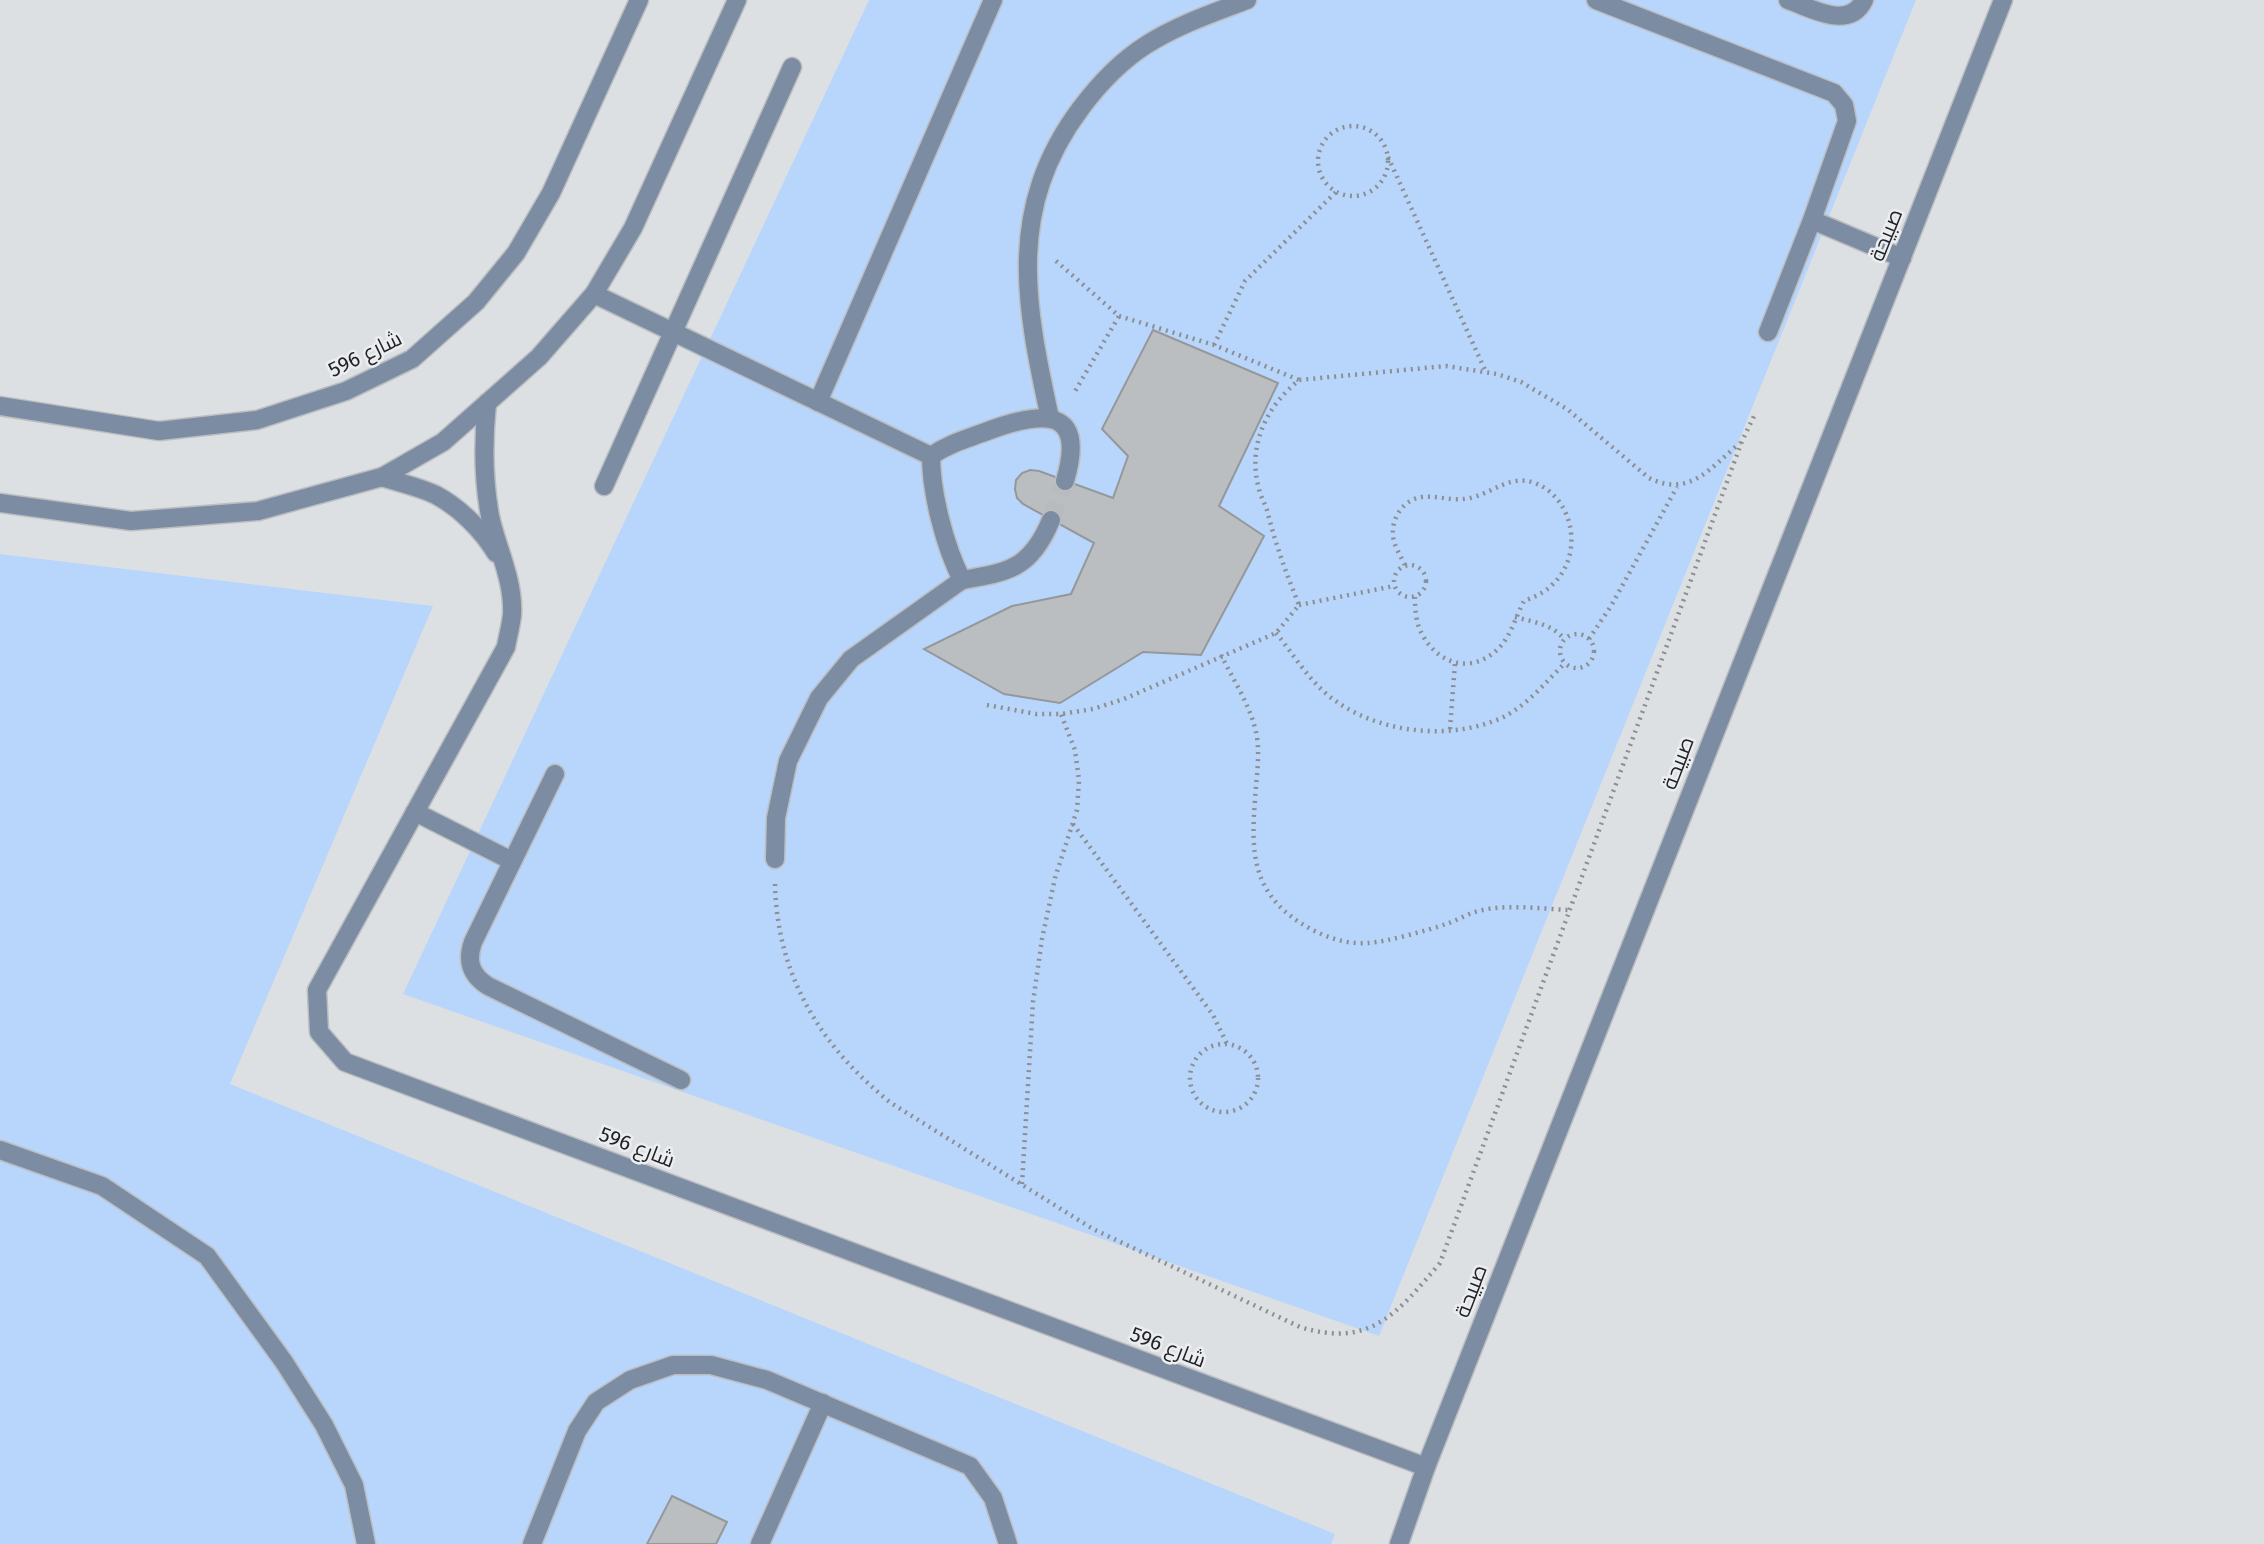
<svg xmlns="http://www.w3.org/2000/svg" width="2264" height="1544" viewBox="0 0 2264 1544" font-family="'Fira Sans',Cairo,sans-serif">
	<rect width="100%" height="100%" fill="#dde0e3"/>
	<g fill="#b8d5fc">
		<polygon points="869,0 1916,0 1379,1336 403,994"/>
		<polygon points="0,554 433,606 230,1084 1335,1534 1331,1544 0,1544"/>
	</g>
	<g fill="#bbbec1" stroke="#95989b" stroke-width="2">
		<polygon points="1153,330 1278,383 1219,506 1264,536 1201,655 1143,652 1060,703 1004,694 924,649 1012,606 1071,594 1094,543 1023,504 1017,498 1015,489 1016,480 1022,473 1030,470 1039,471 1113,498 1128,456 1102,429"/>
		<polygon points="672,1496 727,1522 716,1544 647,1544"/>
	</g>
	<g fill="none" stroke-linecap="round" stroke-linejoin="round">
		<polyline stroke="#b8babd" stroke-width="18" stroke-dasharray="18 9" stroke-linecap="butt" points="1051,520 1065,481"/>
		<g stroke="#bbbec1" stroke-width="21">
			<g id="minor">
				<polyline points="1596,0 1834,93 1844,105 1847,121 1812,220 1768,332"/>
				<path d="M1788 0C1811 8 1849 31 1864 0"/>
				<polyline points="1812,220 1902,258"/>
				<polyline points="594,294 931,456"/>
				<polyline points="818,402 993,0"/>
				<path d="M487 403C483 441 483 478 490 516 497 549 514 580 512 615 511 625 508 636 506 647L317 990 319 1032 345 1062 1426 1467"/>
				<polyline points="0,406 159,431 257,420 346,391 412,359 476,302 516,253 551,193 639,0"/>
				<path d="M1050 418C1025 304 1006 208 1081 108 1099 84 1121 61 1146 45 1177 25 1213 13 1247 0"/>
				<path d="M382 477C400 483 420 487 436 495 460 508 482 530 496 553"/>
				<polyline points="604,486 792,67"/>
				<polyline points="0,503 131,521 258,511 382,477 443,442 539,357 594,294 633,228 737,0"/>
				<path d="M1051 520C1031 568 1010 572 962 580 945 547 931 493 931 456 948 444 966 439 985 432 1038 412 1088 403 1065 481"/>
				<path d="M555 774 473 942C466 962 471 975 488 986L681 1080"/>
				<polyline points="415,812 512,861"/>
				<polyline points="775,859 776,818 788,761 819,698 851,659 962,580"/>
				<polyline points="0,1150 102,1186 207,1256 284,1362 324,1425 354,1485 366,1544"/>
				<polyline points="532,1544 577,1431 596,1402 630,1380 673,1365 711,1365 767,1380 970,1466 993,1498 1008,1544"/>
				<polyline points="760,1544 823,1403"/>
				<polyline points="1399,1544 1426,1467 2003,0"/>
			</g>
		</g>
		<g stroke="#8c8f91" stroke-width="4.5" stroke-dasharray="2 5" stroke-linecap="butt">
			<circle cx="1353" cy="161" r="35"/>
			<polyline points="1388,157 1485,370"/>
			<polyline points="1056,261 1119,316 1074,393"/>
			<polyline points="1119,316 1214,345 1299,380"/>
			<polyline points="1214,345 1245,281 1336,192"/>
			<circle cx="1410" cy="581" r="16"/>
			<path d="M1405 565C1401 557 1396 549 1394 541 1389 522 1401 500 1422 497 1437 495 1452 502 1470 498 1493 493 1510 474 1535 483 1575 499 1584 556 1552 585 1544 593 1534 597 1524 601 1516 616 1511 636 1498 649 1472 674 1438 665 1422 634 1416 623 1415 610 1415 597"/>
			<polyline points="1299,605 1394,586"/>
			<path d="M1515 617C1533 622 1552 624 1564 639"/>
			<path d="M1276 633C1290 650 1303 671 1319 687 1363 731 1442 743 1499 719 1525 708 1545 683 1564 664"/>
			<circle cx="1577" cy="651" r="17"/>
			<polyline points="1589,639 1611,606 1677,487"/>
			<path d="M1221 655C1234 681 1252 708 1257 737 1260 759 1256 779 1255 800 1251 851 1252 891 1299 922 1319 935 1344 945 1368 943 1386 942 1429 930 1446 924 1456 921 1465 915 1475 912 1504 903 1540 909 1570 910"/>
			<path d="M987 705 1036 714H1061L1093 709 1124 699 1276 633 1299 605C1287 575 1276 546 1268 514 1266 505 1261 498 1259 489 1247 446 1266 407 1299 380L1446 366 1497 374 1521 382 1567 409 1649 478C1690 498 1710 468 1740 443"/>
			<polyline points="1450,729 1455,663"/>
			<polyline points="1073,824 1213,1015 1227,1044"/>
			<path d="M775 884C777 976 821 1047 891 1103L1093 1229 1300 1327C1371 1349 1398 1312 1440 1263L1742 441 1755 414"/>
			<circle cx="1224" cy="1078" r="34"/>
			<polyline points="1022,1184 1033,1002 1042,939 1055,878 1077,810 1079,780 1075,750 1061,714"/>
		</g>
		<use href="#minor" stroke="#7c8ca3" stroke-width="18"/>
	</g>
	<g text-anchor="middle" stroke-width="5" stroke-linejoin="round" paint-order="stroke">
		<g font-size="21" fill="#222324" stroke="#ebedf0">
			<text transform="translate(1886 235) rotate(-68)" y="7">صبيحة</text>
			<text transform="translate(365 354) rotate(-26)" y="7">شارع 596</text>
			<text transform="translate(1678 763) rotate(-69)" y="7">صبيحة</text>
			<text transform="translate(637 1147) rotate(21)" y="7">شارع 596</text>
			<text transform="translate(1471 1291) rotate(-69)" y="7">صبيحة</text>
			<text transform="translate(1168 1347) rotate(21)" y="7">شارع 596</text>
		</g>
	</g>
</svg>
